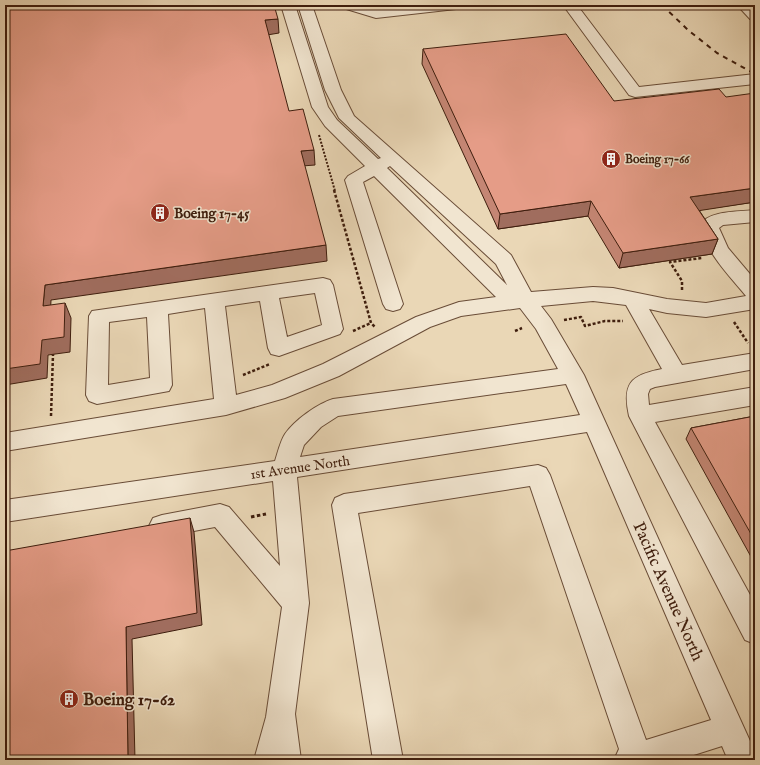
<svg xmlns="http://www.w3.org/2000/svg" width="760" height="765" viewBox="0 0 760 765" font-family="'IM FELL English',serif">
	<rect width="100%" height="100%" fill="#ead7b6"/>
	<filter id="stains"><feTurbulence type="fractalNoise" baseFrequency=".005" numOctaves="4"/><feColorMatrix values="0 0 0 0 .2 0 0 0 0 .09 0 0 0 0 .02 0 0 0 .5 -.17"/></filter>
	<radialGradient id="worn" r=".72"><stop offset=".6" stop-color="#630" stop-opacity="0"/><stop offset="1" stop-color="#630" stop-opacity=".3"/></radialGradient>
	<g fill="none" stroke-linecap="round" stroke-linejoin="round">
		<g stroke="#694c37" stroke-width="2">
			<g id="minor">
				<path d="M281 5H295L328 107 337 120 378 159 381 158 339 118 325 90 298 5H312L341 90 354 116 511 255 531 292 593 287 613 288 667 299 706 303 746 296C728 274 707 254 700 225 709 210 739 212 755 210V222L723 225 719 228 728 248 755 280V309L706 317 667 313 649 309 682 365 755 353V369L655 387 650 389 648 394 649 405 755 387V405L655 422 755 604V644L745 640 629 416C622 384 630 375 662 369L626 305 593 301 541 306 551 319 584 375 740 719 755 752V760H728L722 746 678 760H614L619 749 530 486 358 513 403 760H373L332 505 335 498 344 494 538 465 546 468 550 475 646 740 711 720 587 432 297 477 309 603 295 714 301 760H254L266 717 282 607 215 527 162 537 153 534 149 526 153 518 162 515 220 504 229 507 280 566 273 481 5 522V500L275 461C278 452 280 442 285 434 295 420 317 404 333 399L558 369 536 329 520 308 461 316 430 327 339 376 285 398 226 415 5 451V433L214 399 205 308 168 314 172 385 169 391 97 404 89 401 86 395 89 316 92 311 323 278 330 280 333 285 343 329 340 334 279 356 271 354 268 348 260 301 225 306 236 395 272 385 323 364 416 317 459 302 496 297 374 176 363 182 403 304 400 309 393 311 386 309 383 304 345 180 348 176 365 166 325 126 312 107ZM390 166 496 264 507 285 387 168ZM315 293 322 325 287 337 279 298ZM147 317 150 378 108 385 109 322ZM566 384 580 415 300 457 304 445 321 427 338 416Z"/>
				<polygon points="341,5 362,5 377,10 419,5 463,5 461,8 456,9 376,18 343,8"/>
				<polygon points="563,5 577,5 639,87 755,74 755,84 635,97 629,95"/>
				<polygon points="737,5 752,5 755,8 755,20 750,19"/>
			</g>
		</g>
		<polyline stroke="#3e1d0d" stroke-width="2" stroke-dasharray="2 1.5" stroke-linecap="butt" points="319,135 335,191"/>
		<g stroke="#3e1d0d" stroke-width="2.5" stroke-dasharray="3 2" stroke-linecap="butt">
			<polyline points="334,190 371,323 375,327"/>
			<polyline points="682,290 682,281 670,262 702,258"/>
			<polyline points="564,320 581,317 585,326 605,321 623,321"/>
			<polyline points="734,322 748,343"/>
			<polyline points="353,331 371,323"/>
			<polyline points="515,331 522,328"/>
			<polyline points="243,375 270,364"/>
			<polyline points="51,416 53,354"/>
		</g>
		<g stroke="#3e1d0d" stroke-width="3" stroke-dasharray="3.5 2.5" stroke-linecap="butt">
			<polyline points="251,517 266,514"/>
			<polyline points="752,653 755,660"/>
		</g>
		<use href="#minor" fill="#f1e5d0" fill-rule="evenodd"/>
		<polyline stroke="#3e1d0d" stroke-width="2" stroke-dasharray="5 5" stroke-linecap="butt" points="662,5 688,30 717,53 755,74"/>
	</g>
	<g fill="#c58674" stroke="#3e1d0d">
		<polygon points="423,49 614,101 755,202 699,210 718,239 712,254 619,268 588,216 498,229 422,64"/>
		<polygon points="755,416 755,564 686,439 691,428"/>
	</g>
	<g fill="#a06d5e" stroke="#3e1d0d">
		<polygon points="278,19 279,33 267,35 265,20"/>
		<polygon points="314,150 315,165 302,166 301,151"/>
		<polygon points="755,188 755,202 684,213 690,197"/>
		<polygon points="591,201 588,216 498,229 500,214"/>
		<polygon points="718,239 712,254 619,268 623,253"/>
		<polygon points="326,245 327,261 51,300 50,321 43,306 45,285"/>
		<polygon points="65,303 71,318 70,352 48,355 47,378 5,385 5,369 42,340"/>
		<polygon points="190,518 194,532 202,625 132,639 135,760 128,760 126,627"/>
	</g>
	<g fill="#e59c87" stroke="#3e1d0d">
		<polygon points="5,5 274,5 278,19 265,20 289,111 303,109 314,150 301,151 326,245 45,285 43,306 65,303 64,337 42,340 40,364 5,369"/>
		<polygon points="566,34 614,101 719,89 726,97 755,93 755,188 690,197 718,239 623,253 591,201 500,214 423,49"/>
		<polygon points="755,416 755,541 691,428"/>
		<polygon points="190,518 197,613 126,627 128,760 5,760 5,551"/>
	</g>
	<defs>
		<g id="building-disc" transform="scale(1)"><circle r="9.5" fill="#8f2418" stroke="#f1e5d0"/><path d="M-4-6H4V6H1V3H-1V6H-4ZM-2.5-4.3h1.7v1.8h-1.7ZM.8-4.3h1.7v1.8H.8ZM-2.5-1h1.7V.8h-1.7ZM.8-1h1.7V.8H.8Z" fill="#fff"/></g>
	</defs>
	<g fill-rule="evenodd">
		<use href="#building-disc" x="611" y="159"/>
		<use href="#building-disc" x="160" y="213"/>
		<use href="#building-disc" x="69" y="699"/>
	</g>
	<g text-anchor="middle" stroke-width="3" stroke-linejoin="round" paint-order="stroke">
		<g font-size="12" font-weight="bold" fill="#3e1d0d" stroke="#f1e5d0" text-anchor="start">
			<text x="625" y="163">Boeing 17-66</text>
		</g>
		<g font-size="14" font-weight="bold" fill="#3e1d0d" stroke="#f1e5d0" text-anchor="start">
			<text x="174" y="218">Boeing 17-45</text>
		</g>
		<g font-size="14" fill="#3e1d0d" stroke="#f1e5d0">
			<text transform="translate(300 467) rotate(-8)" y="5">1st Avenue North</text>
		</g>
		<g font-size="17" fill="#3e1d0d" stroke="#f1e5d0">
			<text transform="translate(669 591) rotate(66)" y="6">Pacific Avenue North</text>
		</g>
		<g font-size="17" font-weight="bold" fill="#3e1d0d" stroke="#f1e5d0" text-anchor="start">
			<text x="83" y="705">Boeing 17-62</text>
		</g>
	</g>
	<rect width="760" height="765" fill="none" stroke="#ead7b6" stroke-width="20"/>
	<rect x="6" y="6" width="748" height="753" fill="none" stroke="#3e1d0d" stroke-width="2"/>
	<rect x="10" y="10" width="740" height="745" fill="none" stroke="#3e1d0d"/>
	<rect width="100%" height="100%" filter="url(#stains)"/>
	<rect width="100%" height="100%" fill="url(#worn)"/>
</svg>
